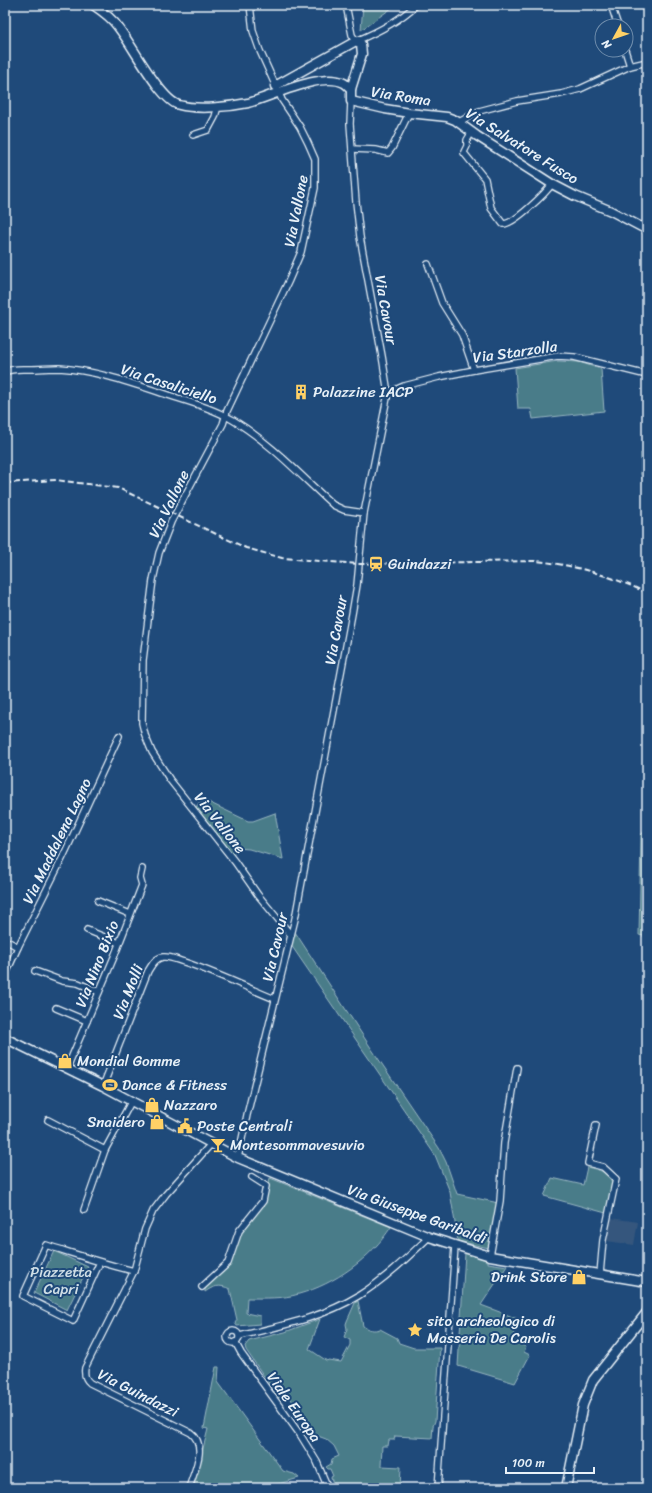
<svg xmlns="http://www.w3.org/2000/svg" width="652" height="1493" viewBox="0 0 652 1493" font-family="Sriracha,sans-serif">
	<rect width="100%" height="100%" fill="#1f4a7a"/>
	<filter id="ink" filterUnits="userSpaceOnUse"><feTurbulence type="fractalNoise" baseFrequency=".025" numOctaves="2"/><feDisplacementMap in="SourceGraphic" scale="8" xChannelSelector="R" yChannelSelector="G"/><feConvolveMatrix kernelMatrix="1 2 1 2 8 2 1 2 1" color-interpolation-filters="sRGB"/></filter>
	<g filter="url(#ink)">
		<polygon fill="#34567d" points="611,1218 638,1222 634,1245 607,1241"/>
		<g fill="#497c89" stroke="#98b6c0">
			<polygon points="363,5 396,5 361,30"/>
			<polygon points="558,361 579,362 601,369 604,411 533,419 531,409 518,409 515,368"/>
			<polygon points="641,453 647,454 647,493 641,474"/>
			<polygon points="202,799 248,821 253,821 275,813 283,859 249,849 237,848 233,855 196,807"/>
			<polygon points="647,828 647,937 639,935 641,835"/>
			<polygon points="295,932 371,1048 439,1148 446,1162 457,1194 494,1202 497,1203 489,1248 458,1241 450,1192 435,1155 291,945"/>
			<path d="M587 1167C599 1170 609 1171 613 1185L606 1213 544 1196 552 1178 583 1185Z"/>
			<path d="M270 1178 391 1227C371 1258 335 1284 299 1294 283 1299 264 1298 247 1298L246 1313 260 1316V1324L237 1326 235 1323 237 1320 230 1289C220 1284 213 1286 205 1292V1287L228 1266 242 1229 264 1203Z"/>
			<polygon points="54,1251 88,1267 67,1310 34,1293"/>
			<polygon points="465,1253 488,1260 488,1263 507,1266 481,1305 521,1320 511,1339 526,1347 524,1352 530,1355 515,1383 458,1366"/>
			<path d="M358 1301 363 1326C368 1330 374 1331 380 1329L397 1338 399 1343 414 1348H440L435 1421 433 1426 432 1438 395 1436 394 1440H389L388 1446H382L381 1466 401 1467 400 1488H334L331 1477 333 1476 330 1469H328L326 1467 331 1464 332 1459 339 1456 334 1446 326 1439 315 1435 291 1399 287 1397 279 1398 246 1350 245 1346 249 1341 285 1332 320 1319 309 1349 327 1361 328 1360 341 1362 350 1345V1340L344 1337 347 1329 346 1324 347 1321 355 1303Z"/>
			<polygon points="216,1367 219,1367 218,1382 283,1471 294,1474 299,1478 265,1488 193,1488 208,1429 204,1428"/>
		</g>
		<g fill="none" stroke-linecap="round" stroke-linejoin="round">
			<g stroke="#e8f1f8" stroke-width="8">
				<g id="street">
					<polyline points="250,5 253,31 260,51 282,100 300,127 308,143 315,159 315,188 301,252 289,280 227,411 223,424 171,522 159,553 153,580 143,660 142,723 145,735 152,752 170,780 235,862 258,895 291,935"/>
					<path d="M346 5 352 35 356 41C378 32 399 21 416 5"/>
					<polyline points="611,5 618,26"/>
					<polyline points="625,50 630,66"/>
					<polyline points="459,122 479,111 517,101 561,94 580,89 630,66 647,62"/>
					<path d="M472 132 467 140V146L464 152V153L485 179 491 208 503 224C513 225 546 193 552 184"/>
					<polyline points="193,135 208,130 215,117 218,106"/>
					<polyline points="352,149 376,150 388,153 392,148 409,113"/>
					<polyline points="428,264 442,303 462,335 474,370"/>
					<path d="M5 372C12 368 21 369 29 369 39 369 49 368 59 368 96 370 137 385 171 396 193 403 214 409 233 420 271 443 301 476 333 505L344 510 364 513"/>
					<polyline points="388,393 404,386 439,377 474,370 558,356 574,357 647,375"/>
					<polyline points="98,901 130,914"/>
					<polyline points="87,930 119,943"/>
					<polyline points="5,940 18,947"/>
					<polyline points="35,971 62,981 78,983 99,992"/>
					<polyline points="5,976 18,947 63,857 119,736"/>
					<polyline points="56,1008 87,1021"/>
					<polyline points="67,1068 114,957 142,885 140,878 142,869"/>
					<path d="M103 1086 148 971C152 965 155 958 163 957 170 956 177 960 184 962 215 972 245 987 275 999"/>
					<polyline points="48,1120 105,1150"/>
					<polyline points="596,1125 588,1163 603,1167 616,1179 603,1240 600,1274"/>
					<polyline points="238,1158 247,1115 295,919 352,614 357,585 364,513 388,393 382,356 360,237 356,202 350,124 351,101"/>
					<polyline points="84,1210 105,1150 131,1102"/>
					<polyline points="490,1256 500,1201 504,1143 517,1068"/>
					<path d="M100 1262 73 1321 23 1296 46 1245C75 1254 104 1264 134 1271"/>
					<polyline points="202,1287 228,1263 239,1231 263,1201 266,1186 252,1177"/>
					<circle cx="233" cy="1337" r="6"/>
					<path d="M240 1336C280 1326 322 1318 358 1296 384 1280 407 1258 429 1237"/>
					<polyline points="235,1342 241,1353 301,1436 317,1462 328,1488"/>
					<path d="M189 1488C194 1471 208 1446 191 1433L90 1383C85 1379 84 1375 85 1368L134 1271 145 1229 153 1211 166 1194 211 1144"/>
					<polyline points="438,1488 455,1246"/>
				</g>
			</g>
			<g stroke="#e8f1f8" stroke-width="11">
				<g id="secondary">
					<path d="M93 5C102 11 112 18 118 27 132 44 160 100 179 105 197 110 229 107 248 103 271 97 322 71 344 83 346 84 349 87 351 89"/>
					<polyline points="275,86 356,41 361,44 362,54 351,89 351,101 385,109 409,113 447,117 455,120 477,136 552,184 575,196 611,211 647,230"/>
					<polyline points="5,1038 103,1086 238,1158 429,1237 490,1256 647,1282"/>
					<polyline points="566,1488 583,1405 593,1380 647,1312"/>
				</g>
			</g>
			<use href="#street" stroke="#1f4a7a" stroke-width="5.5"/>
			<use href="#secondary" stroke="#1f4a7a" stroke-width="8"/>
			<path stroke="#e8f1f8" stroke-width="2" stroke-dasharray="6 3" stroke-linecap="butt" d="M5 483 56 480 118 488 246 548 282 558 358 564 536 561C575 565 612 576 647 593"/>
		</g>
	</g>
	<defs>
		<g id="building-bare" transform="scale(1.2)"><path d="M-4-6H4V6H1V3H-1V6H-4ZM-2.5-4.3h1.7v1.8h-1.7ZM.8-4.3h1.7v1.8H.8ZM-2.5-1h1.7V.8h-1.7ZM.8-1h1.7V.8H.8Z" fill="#ffd166" stroke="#1f4a7a" stroke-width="2.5" paint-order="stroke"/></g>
		<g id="station-bare" transform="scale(1.2)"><path d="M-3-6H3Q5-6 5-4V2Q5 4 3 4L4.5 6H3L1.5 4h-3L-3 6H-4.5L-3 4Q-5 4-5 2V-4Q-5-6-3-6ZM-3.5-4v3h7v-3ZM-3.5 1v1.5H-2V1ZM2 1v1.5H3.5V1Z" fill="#ffd166" stroke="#1f4a7a" stroke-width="2.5" paint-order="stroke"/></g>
		<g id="shop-bare" transform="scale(1.2)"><path d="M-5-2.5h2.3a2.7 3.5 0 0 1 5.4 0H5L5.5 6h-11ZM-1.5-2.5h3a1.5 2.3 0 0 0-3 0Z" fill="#ffd166" stroke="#1f4a7a" stroke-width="2.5" paint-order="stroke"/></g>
		<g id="stadium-bare" transform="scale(1.2)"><path d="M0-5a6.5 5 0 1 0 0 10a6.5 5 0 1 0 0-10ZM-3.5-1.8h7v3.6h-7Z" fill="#ffd166" stroke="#1f4a7a" stroke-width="2.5" paint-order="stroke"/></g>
		<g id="civic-bare" transform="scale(1.2)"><path d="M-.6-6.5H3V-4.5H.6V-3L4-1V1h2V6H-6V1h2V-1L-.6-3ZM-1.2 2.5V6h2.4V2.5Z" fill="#ffd166" stroke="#1f4a7a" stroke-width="2.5" paint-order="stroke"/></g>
		<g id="bar-bare" transform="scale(1.2)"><path d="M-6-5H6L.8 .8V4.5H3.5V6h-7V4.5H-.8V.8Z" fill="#ffd166" stroke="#1f4a7a" stroke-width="2.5" paint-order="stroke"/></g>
		<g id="sight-bare" transform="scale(1.2)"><path d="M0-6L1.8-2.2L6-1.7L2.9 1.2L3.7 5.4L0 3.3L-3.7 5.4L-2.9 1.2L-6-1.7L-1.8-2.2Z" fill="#ffd166" stroke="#1f4a7a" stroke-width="2.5" paint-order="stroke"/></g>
	</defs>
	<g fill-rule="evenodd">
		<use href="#building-bare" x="301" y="392"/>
		<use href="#station-bare" x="376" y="564"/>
		<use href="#shop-bare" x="65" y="1061"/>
		<use href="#stadium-bare" x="110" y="1085"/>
		<use href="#shop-bare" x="152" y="1105"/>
		<use href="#shop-bare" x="157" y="1122"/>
		<use href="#civic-bare" x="185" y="1126"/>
		<use href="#bar-bare" x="218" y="1145"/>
		<use href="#shop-bare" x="579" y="1277"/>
		<use href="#sight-bare" x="415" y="1330"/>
	</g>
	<g text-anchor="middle" stroke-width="4" stroke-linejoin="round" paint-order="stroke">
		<g font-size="15" fill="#e8f1f8" stroke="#1f4a7a">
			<text transform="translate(401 96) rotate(9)" y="5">Via Roma</text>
			<text transform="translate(522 146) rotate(32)" y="5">Via Salvatore Fusco</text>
			<text transform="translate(296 211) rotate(-79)" y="5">Via Vallone</text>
			<text transform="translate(386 310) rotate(80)" y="5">Via Cavour</text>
			<text transform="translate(515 352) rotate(-8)" y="5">Via Starzolla</text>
			<text transform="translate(169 384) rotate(18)" y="5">Via Casaliciello</text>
			<text transform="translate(169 504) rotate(-64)" y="5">Via Vallone</text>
			<text transform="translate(336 630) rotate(-80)" y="5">Via Cavour</text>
			<text transform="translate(220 823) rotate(52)" y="5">Via Vallone</text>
			<text transform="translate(57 841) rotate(-64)" y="5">Via Maddalena Lagno</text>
			<text transform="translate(275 947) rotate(-77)" y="5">Via Cavour</text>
			<text transform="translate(97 964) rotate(-68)" y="5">Via Nino Bixio</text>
			<text transform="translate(128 992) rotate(-68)" y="5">Via Molli</text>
			<text transform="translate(417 1214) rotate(20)" y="5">Via Giuseppe Garibaldi</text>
			<text transform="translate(138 1393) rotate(27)" y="5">Via Guindazzi</text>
			<text transform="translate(294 1407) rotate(55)" y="5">Viale Europa</text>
		</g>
		<g font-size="15" fill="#e8f1f8" stroke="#1f4a7a" text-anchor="start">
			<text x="313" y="397">Palazzine IACP</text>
			<text x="388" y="569">Guindazzi</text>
			<text x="77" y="1066">Mondial Gomme</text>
			<text x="122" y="1090">Dance &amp; Fitness</text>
			<text x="164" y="1110">Nazzaro</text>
			<text x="145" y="1127" text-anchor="end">Snaidero</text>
			<text x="197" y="1131">Poste Centrali</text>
			<text x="230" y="1150">Montesommavesuvio</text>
			<text x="567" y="1282" text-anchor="end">Drink Store</text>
			<text x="427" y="1326">sito archeologico di<tspan x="427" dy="17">Masseria De Carolis</tspan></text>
		</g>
		<g font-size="15" fill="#d0dfe7" stroke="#1f4a7a">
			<text x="61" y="1277">Piazzetta<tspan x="61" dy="17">Capri</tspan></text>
		</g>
	</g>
	<rect width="652" height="1493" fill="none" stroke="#1f4a7a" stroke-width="20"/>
	<rect x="10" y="10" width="632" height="1473" fill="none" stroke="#e8f1f8" stroke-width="1.5" filter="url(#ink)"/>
	<g transform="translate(614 38) rotate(230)"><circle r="19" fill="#1f4a7a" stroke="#6f8dac"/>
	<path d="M0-3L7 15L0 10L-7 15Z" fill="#ffd166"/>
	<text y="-6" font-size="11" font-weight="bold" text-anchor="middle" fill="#e8f1f8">N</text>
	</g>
	<path d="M506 1467v6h88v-6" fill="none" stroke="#e8f1f8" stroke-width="2"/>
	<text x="512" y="1467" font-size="12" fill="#e8f1f8" stroke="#1f4a7a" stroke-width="3" paint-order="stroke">100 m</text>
</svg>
